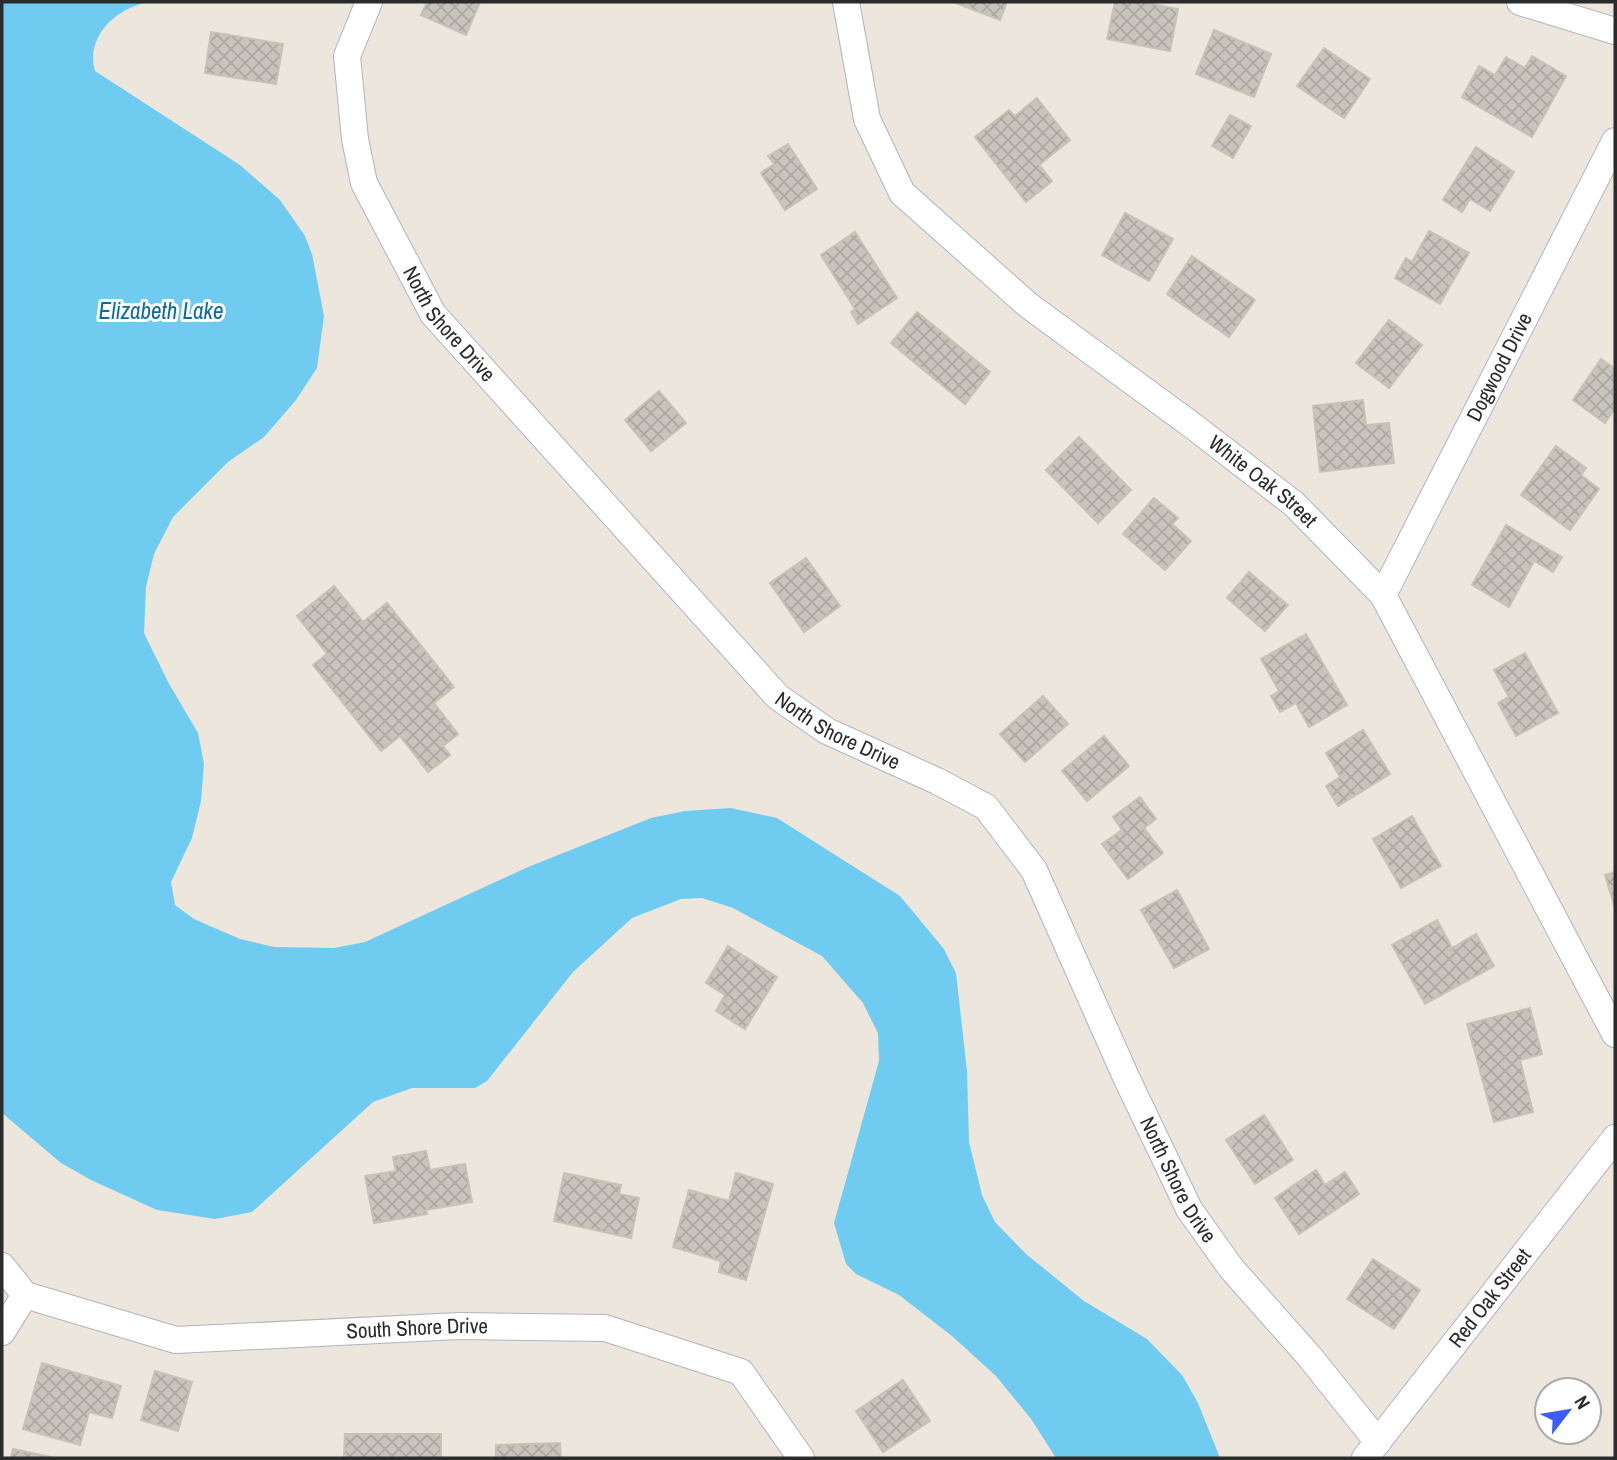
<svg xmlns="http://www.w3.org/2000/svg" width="1617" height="1460" viewBox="0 0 1617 1460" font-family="'Archivo Narrow',sans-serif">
	<defs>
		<pattern id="building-cross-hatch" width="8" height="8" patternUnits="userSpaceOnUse" patternTransform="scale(1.75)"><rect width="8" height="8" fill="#c8c3bc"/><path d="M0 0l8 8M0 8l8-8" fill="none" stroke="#aca8a2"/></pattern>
	</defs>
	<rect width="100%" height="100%" fill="#ede6dd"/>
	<path fill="#6fccf0" d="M2 2H150C117 7 85 36 95 71L240 165 280 200 305 236 312 254 324 316 317 368 296 400 264 437 228 462 173 517 154 554 146 587 144 633 168 682 198 733 204 764 201 801 192 838 171 882 175 905 194 919 240 939 274 947 334 948 365 942 528 867 651 818 685 811 731 808 777 818 900 896 944 949 956 973 967 1071 969 1142 982 1195 995 1222 1026 1254 1084 1301 1147 1339 1182 1375 1198 1403 1220 1458H1056L1031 1419 996 1376 952 1336 899 1295 856 1274 846 1264 834 1223 879 1061 878 1033 863 1003 822 956 733 908 702 898 681 899 632 918 573 972 487 1081 475 1088H412L373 1102 252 1212 215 1219 157 1210 91 1180 61 1163 2 1113Z"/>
	<g fill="url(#building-cross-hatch)" stroke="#c8c2b6" stroke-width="2">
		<polygon points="427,2 480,2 466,35 421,15"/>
		<polygon points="953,2 1007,2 1000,20"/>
		<polygon points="1115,2 1142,2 1178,9 1170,51 1107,39"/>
		<polygon points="1214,30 1271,54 1254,97 1196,74"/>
		<polygon points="211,32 283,44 276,84 205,73"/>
		<polygon points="1324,48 1370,79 1344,118 1297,86"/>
		<polygon points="1532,56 1566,76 1532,137 1462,97 1479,66 1495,75 1506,57 1525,68"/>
		<polygon points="1037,98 1070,140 1039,165 1052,181 1026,202 975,137 1009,110 1015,116"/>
		<polygon points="1230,115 1251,126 1233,158 1212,146"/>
		<polygon points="788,144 817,189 785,210 761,173 774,164 768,156"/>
		<polygon points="1476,147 1514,172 1490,211 1470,199 1462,212 1443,200"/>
		<polygon points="1125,213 1173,239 1149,281 1102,255"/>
		<polygon points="1429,231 1469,253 1440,304 1395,278 1406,258 1412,262"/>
		<polygon points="855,232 897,298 858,324 851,312 855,309 821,255"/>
		<polygon points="1192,256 1255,300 1229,337 1167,294"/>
		<polygon points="917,312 990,372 965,404 891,343"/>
		<polygon points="1389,320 1422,345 1389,388 1356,363"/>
		<polygon points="1601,359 1615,369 1615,408 1605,423 1573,400"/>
		<polygon points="659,391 686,423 651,451 625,420"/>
		<polygon points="1363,400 1366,425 1389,423 1394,463 1320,472 1313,406"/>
		<polygon points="1079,437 1131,490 1098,523 1046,470"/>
		<polygon points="1556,446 1586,468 1581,475 1599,489 1570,530 1521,495"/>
		<polygon points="1154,498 1178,518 1172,524 1191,541 1165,570 1123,534"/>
		<polygon points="1506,525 1562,557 1553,572 1534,561 1509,607 1472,585"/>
		<polygon points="806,558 840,606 804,632 770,583"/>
		<polygon points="1249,572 1288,605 1265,631 1227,598"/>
		<polygon points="334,586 363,622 387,603 454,687 434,703 458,734 443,746 450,755 428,772 400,736 381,751 313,665 327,654 297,616"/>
		<polygon points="1306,634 1347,705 1309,727 1296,703 1280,712 1271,696 1279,691 1261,659"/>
		<polygon points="1525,653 1558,713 1516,736 1498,703 1509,697 1494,670"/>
		<polygon points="1043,696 1068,724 1025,762 1000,734"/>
		<polygon points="1363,730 1390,774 1338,806 1326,786 1340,777 1326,753"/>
		<polygon points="1104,736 1129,766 1087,801 1062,771"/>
		<polygon points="1140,797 1156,819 1144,828 1163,853 1128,879 1102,844 1122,830 1113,817"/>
		<polygon points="1412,816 1441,866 1401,888 1373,839"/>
		<polygon points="1615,872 1615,908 1605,875"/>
		<polygon points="1177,890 1209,949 1174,968 1141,910"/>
		<polygon points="1437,920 1452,948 1476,934 1494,966 1425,1004 1392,945"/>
		<polygon points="728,946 777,977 745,1029 716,1011 725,995 706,983"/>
		<polygon points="1530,1008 1542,1054 1520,1060 1533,1112 1494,1122 1467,1024"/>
		<polygon points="1264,1115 1293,1160 1255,1184 1226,1140"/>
		<polygon points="426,1151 430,1170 465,1164 472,1202 426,1210 427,1214 374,1223 365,1176 396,1171 393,1157"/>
		<polygon points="1316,1170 1325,1185 1345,1172 1359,1194 1299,1234 1275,1198"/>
		<polygon points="564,1173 621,1185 619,1194 639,1198 631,1238 554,1221"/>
		<polygon points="736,1173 773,1184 746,1280 719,1272 721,1261 673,1247 689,1190 729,1201"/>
		<polygon points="1373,1259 1420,1290 1394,1329 1347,1299"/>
		<polygon points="42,1363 121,1386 112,1418 89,1412 80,1445 23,1429"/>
		<polygon points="155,1371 192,1382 178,1431 141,1420"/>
		<polygon points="903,1380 930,1421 883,1452 856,1411"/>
		<polygon points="345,1434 441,1434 441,1458 344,1458"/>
		<polygon points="560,1443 561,1458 496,1458 496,1445"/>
		<polygon points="13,1449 55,1458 11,1458"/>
	</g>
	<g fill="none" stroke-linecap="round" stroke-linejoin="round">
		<g stroke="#b1b3bf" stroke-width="28">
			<g id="minor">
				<path id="s1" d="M369 2 347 56 355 139 364 183 433 314 778 697 827 731 937 781 986 807 1034 870 1126 1077 1189 1209 1231 1268 1309 1356 1378 1442"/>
				<path id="s2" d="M846 2 867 119 902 193 1028 305 1193 426 1294 504 1383 595 1615 1034"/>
				<polyline points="1520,2 1615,31"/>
				<path id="s3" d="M1383 595 1615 141"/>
				<path id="s4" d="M2 1266 25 1295 176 1340 459 1326 605 1328 741 1372 801 1458"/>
				<polyline points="2,1332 25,1295"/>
				<path id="s5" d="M1365 1458 1615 1138"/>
			</g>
		</g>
		<use href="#minor" stroke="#fff" stroke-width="26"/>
	</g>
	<g text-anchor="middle" stroke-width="6" stroke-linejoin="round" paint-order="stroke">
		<g font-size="21" fill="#2b2b2b" stroke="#fff">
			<text dy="7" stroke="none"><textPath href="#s1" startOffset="352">North Shore Drive</textPath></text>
			<text dy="7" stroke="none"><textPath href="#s3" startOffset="256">Dogwood Drive</textPath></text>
			<text dy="7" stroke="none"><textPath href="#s2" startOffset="663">White Oak Street</textPath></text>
			<text dy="7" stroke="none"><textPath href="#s1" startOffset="919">North Shore Drive</textPath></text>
			<text dy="7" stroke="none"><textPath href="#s1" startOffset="1507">North Shore Drive</textPath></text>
			<text dy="7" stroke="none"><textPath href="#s5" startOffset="203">Red Oak Street</textPath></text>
			<text dy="7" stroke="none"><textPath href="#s4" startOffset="436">South Shore Drive</textPath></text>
		</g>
		<g font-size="23" font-style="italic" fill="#0c6a9e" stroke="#fff">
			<text x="161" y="319">Elizabeth Lake</text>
		</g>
	</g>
	<rect width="1617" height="1460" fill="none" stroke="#2b2b2b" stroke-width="7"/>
	<g transform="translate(1568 1411) rotate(59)"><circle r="33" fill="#ffffff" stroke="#aaaaaa" stroke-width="2"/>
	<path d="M0-5L12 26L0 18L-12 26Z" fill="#3b5dfc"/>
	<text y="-10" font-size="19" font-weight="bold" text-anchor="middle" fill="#2b2b2b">N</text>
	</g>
</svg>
